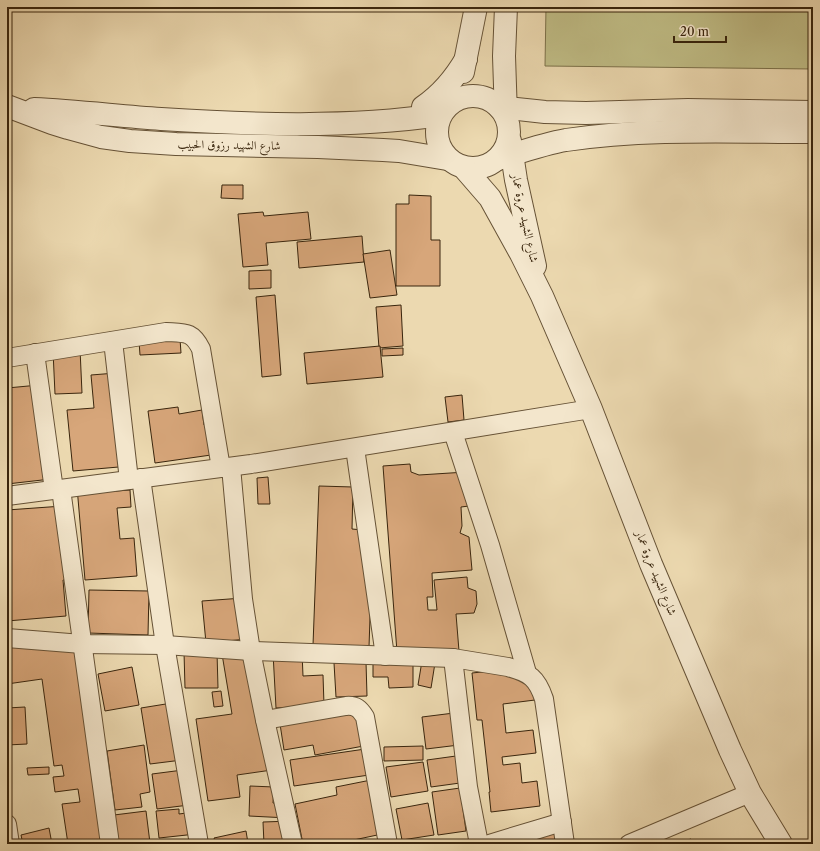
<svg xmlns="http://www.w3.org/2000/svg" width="820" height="851" viewBox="0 0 820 851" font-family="'Libre Caslon Text',Amiri,serif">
	<rect width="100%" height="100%" fill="#ecd9b0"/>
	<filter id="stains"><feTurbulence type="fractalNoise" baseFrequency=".005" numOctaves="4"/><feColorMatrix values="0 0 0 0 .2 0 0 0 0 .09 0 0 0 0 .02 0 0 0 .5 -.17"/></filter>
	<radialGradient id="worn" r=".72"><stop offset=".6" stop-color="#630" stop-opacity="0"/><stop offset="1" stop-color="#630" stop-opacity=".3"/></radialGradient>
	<polygon fill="#c0bd86" stroke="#7c714a" points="546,7 813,7 813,69 545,66"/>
	<g fill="#d7a67a" stroke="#39250d">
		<polygon points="222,185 243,185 243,199 221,198"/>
		<polygon points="409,195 431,196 431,240 440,240 440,286 396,286 396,204 409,204"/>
		<polygon points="263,212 264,216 308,212 311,239 266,243 268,265 243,267 238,214"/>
		<polygon points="362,236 364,262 299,268 297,242"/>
		<polygon points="390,250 397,295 370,298 363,254"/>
		<polygon points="271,270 271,288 249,289 249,271"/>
		<polygon points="275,295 281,375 262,377 256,297"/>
		<polygon points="401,305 403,346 379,348 376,307"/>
		<polygon points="180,339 181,353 140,355 139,341"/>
		<polygon points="380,346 383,377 307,384 304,353"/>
		<polygon points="403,348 403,355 382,356 382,349"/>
		<polygon points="80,349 82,393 55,394 53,351"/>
		<polygon points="116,373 130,466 73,471 67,410 94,408 91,375"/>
		<polygon points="39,385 51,479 7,484 7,388"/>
		<polygon points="462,395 464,420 448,422 445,397"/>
		<polygon points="178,407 179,414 202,410 204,425 207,425 211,455 155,463 148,411"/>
		<polygon points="410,464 411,472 419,475 466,472 469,506 461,507 462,526 460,533 469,537 472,570 432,573 433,597 427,597 428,610 437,610 434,580 467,577 468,588 476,591 477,604 474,613 456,614 459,651 397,652 383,466"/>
		<polygon points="268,477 270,504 258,504 257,478"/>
		<polygon points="115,484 116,491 130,490 131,507 117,508 120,539 134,538 137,576 85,580 77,487"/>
		<polygon points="319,486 353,487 352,529 363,530 372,559 369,647 313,645"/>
		<polygon points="63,506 70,580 63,580 66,616 7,621 7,510"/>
		<polygon points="89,590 149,591 148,635 88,633"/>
		<polygon points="243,598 247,639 206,643 202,601"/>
		<polygon points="79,638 105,844 68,844 62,804 80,802 78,789 55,792 53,777 64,776 62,765 54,766 42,679 7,684 7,639"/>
		<polygon points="251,649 272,770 237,775 240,797 208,801 196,719 232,714 222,654"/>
		<polygon points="184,652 217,652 218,688 185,688"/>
		<polygon points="302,652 303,676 323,675 324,705 276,708 273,653"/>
		<polygon points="413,661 413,687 389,688 388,677 373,677 373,662"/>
		<polygon points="422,661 435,663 431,688 418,685"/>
		<polygon points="366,662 367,696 336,697 334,663"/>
		<polygon points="531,664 535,700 503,704 506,733 533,730 536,753 502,757 503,765 520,763 522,783 537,781 540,806 491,812 489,792 490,792 482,720 477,720 472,673 500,670"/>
		<polygon points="132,667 139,705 105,711 98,674"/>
		<polygon points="221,691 223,706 214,707 212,692"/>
		<polygon points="172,703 182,760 150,764 141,708"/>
		<polygon points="25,707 27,744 7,745 7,708"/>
		<polygon points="364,710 369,745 315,755 313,745 284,750 280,724"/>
		<polygon points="454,713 459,745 426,749 422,717"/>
		<polygon points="144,745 150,792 140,794 142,807 115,810 107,751"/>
		<polygon points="423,746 423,760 384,761 384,747"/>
		<polygon points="372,748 376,774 294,786 290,760"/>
		<polygon points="456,756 460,783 431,787 427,760"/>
		<polygon points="423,762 428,791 391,797 386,767"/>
		<polygon points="49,767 49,774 28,775 27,768"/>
		<polygon points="183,770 189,805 157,809 152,774"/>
		<polygon points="371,780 382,834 349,841 350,844 303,844 295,804 337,795 336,787"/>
		<polygon points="250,786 274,787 273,803 288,803 288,818 249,816"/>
		<polygon points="460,788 466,831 438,835 432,792"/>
		<polygon points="428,803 434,835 402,840 396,809"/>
		<polygon points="179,809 179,814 194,812 196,834 159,838 156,811"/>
		<polygon points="146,811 150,843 118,844 114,815"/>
		<polygon points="292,821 292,844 264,844 263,822"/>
		<polygon points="554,826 556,844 499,844"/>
		<polygon points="49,828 52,844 23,844 21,835"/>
		<polygon points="246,831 248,843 216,844 214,838"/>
		<polygon points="691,839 693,844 673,844"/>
	</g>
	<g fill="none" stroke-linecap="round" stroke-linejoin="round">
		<g stroke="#665236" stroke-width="20">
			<g id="minor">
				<polyline points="113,341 129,480"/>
				<polyline points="35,353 54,490"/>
				<path d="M7 358 166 332C185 333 192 331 201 349L221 468"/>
				<polyline points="453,432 490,545 527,673"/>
				<polyline points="355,448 385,656"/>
				<polyline points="231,467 243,599 251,651 265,720 293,844"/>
				<polyline points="141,478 165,645 199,844"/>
				<polyline points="61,489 110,844"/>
				<polyline points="7,496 251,464 591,409"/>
				<path d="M7 638 82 644 165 645 251 651 453 658 508 667C530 673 537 678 544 699L565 844"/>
				<polyline points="453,658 468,787 479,844"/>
				<path d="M265 720 346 706C356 705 360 709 365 717L388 844"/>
				<polyline points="7,824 10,844"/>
				<polyline points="489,844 562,822"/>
				<polyline points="629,844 750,793"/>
			</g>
		</g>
		<g stroke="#665236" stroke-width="24">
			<g id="tertiary">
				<polyline points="463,72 476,7"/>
				<circle cx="473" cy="132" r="36"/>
				<polyline points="7,106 52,123 68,128 101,137 130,141 176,144 318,147 383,150 399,151 447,159"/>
				<path d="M423 107C442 94 455 78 466 59"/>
				<polyline points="499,107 545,112 586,113 688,110 813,112"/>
				<path d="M34 109C76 111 118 116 161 119 253 125 348 128 440 115"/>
				<polyline points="506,116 504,56 506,7"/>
				<polyline points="510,141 516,180 535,266"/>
				<path d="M498 159C521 152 543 144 566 140 647 128 731 132 813 132"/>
				<polyline points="464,168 490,198 521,254 542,296 591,409 651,564 730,750 750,793 781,844"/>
			</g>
		</g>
		<use href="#minor" stroke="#f3e6cc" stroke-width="18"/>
		<use href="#tertiary" stroke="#f3e6cc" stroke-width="22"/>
	</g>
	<g text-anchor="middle" stroke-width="3" stroke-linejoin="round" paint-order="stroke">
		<g font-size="12" fill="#39250d" stroke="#f3e6cc">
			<text transform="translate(229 145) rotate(1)" y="4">شارع الشهيد رزوق الحبيب</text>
			<text transform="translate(525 218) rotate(78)" y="4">شارع الشهيد عروة عمار</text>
			<text transform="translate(656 573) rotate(68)" y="4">شارع الشهيد عروة عمار</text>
		</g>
	</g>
	<rect width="820" height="851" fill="none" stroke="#ecd9b0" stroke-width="24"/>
	<rect x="8" y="8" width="804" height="835" fill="none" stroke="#39250d" stroke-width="2"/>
	<rect x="12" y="12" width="796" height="827" fill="none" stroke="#39250d"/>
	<path d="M674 36v6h52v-6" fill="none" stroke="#39250d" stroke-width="2"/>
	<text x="680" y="36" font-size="12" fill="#39250d" stroke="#f3e6cc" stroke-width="3" paint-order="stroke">20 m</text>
	<rect width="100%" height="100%" filter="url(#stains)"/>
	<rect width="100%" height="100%" fill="url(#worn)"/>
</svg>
